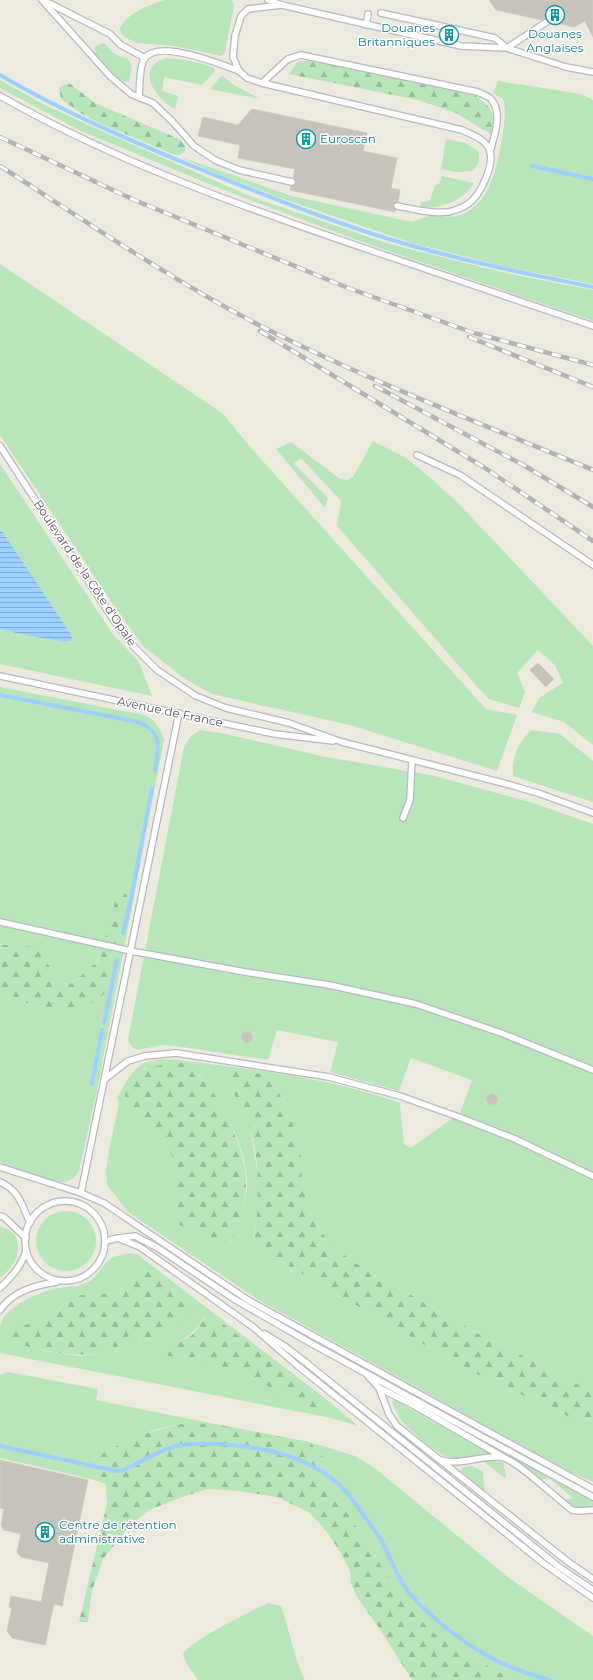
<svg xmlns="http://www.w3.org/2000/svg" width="593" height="1680" viewBox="0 0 593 1680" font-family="Montserrat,sans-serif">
	<defs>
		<pattern id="forest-firs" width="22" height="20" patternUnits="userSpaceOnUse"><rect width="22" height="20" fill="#b8e5ba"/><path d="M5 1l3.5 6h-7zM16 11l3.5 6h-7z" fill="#98bd9b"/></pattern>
		<pattern id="water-rules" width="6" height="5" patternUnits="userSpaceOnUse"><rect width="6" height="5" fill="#9bd0ff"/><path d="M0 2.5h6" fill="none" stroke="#81acd2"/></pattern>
	</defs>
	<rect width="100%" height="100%" fill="#ece9de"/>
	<g fill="#b8e5ba" fill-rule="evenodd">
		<path d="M164 0H232L234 5 233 11 225 52 222 56 174 46 137 43 126 38 121 33 120 28C128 13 149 5 164 0Z"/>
		<path d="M104 43C107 46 112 52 117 55 127 60 126 54 132 66L129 82 123 81 119 79 94 54 95 47 100 44Z"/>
		<path d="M167 58C182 59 200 62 214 68L215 71 202 85 164 77 162 91 178 96 175 109C156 99 133 67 167 58Z"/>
		<polygon points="222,75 232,84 260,99 210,89"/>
		<polygon points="0,80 43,104 104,132 252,197 386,243 505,273 593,290 593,321 365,243 226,191 81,131 0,88"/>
		<path d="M498 81 580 94 593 100V284L506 267 412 243 278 197 215 173 178 156 292 196 412 222C418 220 424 217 430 216 440 214 449 219 460 215 491 204 497 166 502 138 504 123 507 114 503 99L493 93Z"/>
		<path d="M446 139 465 143 478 151C480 160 479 165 472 171L456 172 441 169Z"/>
		<path d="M442 176 474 183C461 202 441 209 420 207L421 202 430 201 435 185 439 184Z"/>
		<polygon points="0,264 222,413 251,448 486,709 517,715 497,771 350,725 212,694 185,679 143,646 112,603 0,435"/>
		<polygon points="373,441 406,458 425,473 457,502 593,646 593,745 564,722 532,712 539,698 563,683 555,665 538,650 517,673 525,692 519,708 489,699 481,691 337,526 341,501 301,458 294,464 328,498 325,508 276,449 291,442 340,479 347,480 353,477"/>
		<polygon points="0,464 112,633 139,662 152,696 0,664 0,629 25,635 65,642 69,642 72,638 70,633 0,528"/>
		<path d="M0 687 144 715C156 720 160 728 164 740L96 1095 79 1171C76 1176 71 1181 64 1182 51 1182 18 1169 3 1164L0 1161V998L67 1011 92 1004 115 902C110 921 106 942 98 959 94 968 76 981 67 985L56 978 32 946 19 947 0 944Z"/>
		<path d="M200 730 221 733 321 756 435 776 533 803 593 824V1392L537 1363 479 1334 357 1264 333 1247 314 1222 306 1201 302 1177 300 1144 288 1111 274 1083 261 1074 235 1070 242 1108 250 1127 258 1176 259 1192 253 1250 266 1253 468 1370 593 1428V1482L568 1471 257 1299 128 1212 107 1185 106 1170 109 1151 119 1103 117 1098C135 1066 139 1057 179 1060 255 1070 328 1077 400 1103L404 1144 411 1148 460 1113 472 1080 411 1058 399 1091 330 1072 338 1042 277 1030 268 1060 176 1046 163 1045 137 1050 131 1046 128 1040 184 747 191 736ZM144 1068 200 1075C222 1104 249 1149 247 1188 245 1207 239 1226 230 1244L174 1223C185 1166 172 1136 124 1104Z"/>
		<path d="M531 730 560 734 593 761V802L513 776C512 756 518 744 531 730Z"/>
		<circle cx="66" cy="1241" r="30"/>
		<path d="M0 1227C15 1229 21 1241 17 1255 15 1264 6 1273 0 1278Z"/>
		<path d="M131 1253 138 1255 327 1400 358 1426 331 1418 0 1353C0 1345 0 1334 0 1326 5 1307 37 1293 54 1289 66 1286 79 1288 90 1281 99 1275 103 1262 113 1257 119 1255 126 1254 131 1253ZM145 1270 171 1288 182 1298 140 1340 138 1331 124 1338 114 1350 111 1340 98 1343V1354L81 1356 44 1351 9 1332C18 1326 29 1325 39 1322 53 1317 62 1307 71 1296 86 1294 103 1296 118 1290 128 1286 137 1277 145 1270ZM204 1318 217 1319 316 1395 326 1401 311 1408 236 1370 194 1360 171 1356 167 1347C184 1341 194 1333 204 1318Z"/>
		<polygon points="8,1372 98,1389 96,1400 215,1424 182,1424 156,1429 96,1457 91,1479 0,1458 0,1375"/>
		<path d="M394 1400 488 1452V1454C478 1456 462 1460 451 1458 439 1456 410 1431 402 1421 398 1416 395 1409 392 1402Z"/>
		<path d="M481 1439 593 1501V1507C580 1509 575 1508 564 1500L573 1498 549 1478 540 1480 515 1459Z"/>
		<polygon points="310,1442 355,1456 372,1466 509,1578 593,1636 593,1680 514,1680 472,1658 438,1637 418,1617 397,1591 361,1534 340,1502 311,1475 323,1457"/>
		<polygon points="490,1460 500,1461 504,1464 506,1479 483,1461"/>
		<polygon points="468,1466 472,1466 483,1472 485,1492 461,1471 461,1468"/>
		<path d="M268 1603 281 1606C290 1630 293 1657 305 1680H198L187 1664 183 1654C194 1638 248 1613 268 1603Z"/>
	</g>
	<g fill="url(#forest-firs)">
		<path d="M298 61H316L476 96C490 106 493 111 496 128L492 135 456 113 418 100 289 74Z"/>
		<polygon points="69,83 95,103 181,140 185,146 185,152 178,156 99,123 82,114 61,99 59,88"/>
		<path d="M122 894H127V902L104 994C91 1004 84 1012 67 1011L0 998V944L19 947 32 946 40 950 56 978 67 985 74 982 98 961 108 928 115 902Z"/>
		<path d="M168 1063C173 1063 181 1062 186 1064 190 1065 193 1069 196 1072 220 1093 249 1155 246 1188 245 1208 239 1226 230 1244L174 1223C185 1166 172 1136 124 1104L126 1087 133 1073C144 1068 156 1067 168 1063Z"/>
		<path d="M234 1070 261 1074 274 1083 288 1111 300 1144 302 1177 306 1201 314 1222 333 1247 357 1264 479 1334 537 1363 593 1392V1428L468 1370 266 1253 253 1250C258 1210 262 1168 250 1128 244 1109 231 1093 227 1074Z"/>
		<path d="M145 1270 171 1288 196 1308C180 1325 163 1336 141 1341L138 1332 125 1338 126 1346 114 1350 111 1340 98 1343V1354C66 1357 37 1349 7 1341 7 1339 8 1334 9 1332 14 1326 42 1322 51 1316 59 1311 65 1303 71 1296 86 1294 103 1296 118 1290 128 1286 137 1277 145 1270Z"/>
		<path d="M209 1316 217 1319 316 1395 326 1401 325 1407 321 1410 311 1408 236 1370 194 1360 164 1355 163 1351C171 1343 183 1342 192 1335 198 1329 201 1320 209 1316Z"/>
		<path d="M182 1424H215L310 1442 323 1457 311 1475 340 1502 361 1534 397 1591 418 1617 438 1637 472 1658 514 1680H412L379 1628 357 1597 351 1584 350 1571 341 1553 327 1532 310 1513 277 1497 239 1491 208 1489 185 1496 149 1510 127 1529 103 1559 92 1591 88 1622H79L107 1504 106 1484 91 1479 96 1457C125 1441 148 1431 182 1424Z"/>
	</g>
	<polygon fill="url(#water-rules)" points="0,528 70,633 72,638 71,641 65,642 25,635 0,629"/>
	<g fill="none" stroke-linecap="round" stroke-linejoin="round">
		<g stroke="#9bd0ff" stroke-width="4">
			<path d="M0 75C61 111 127 139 192 166 265 195 338 225 413 246 473 263 533 275 593 287"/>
			<polyline points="532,166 593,179"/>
			<path d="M0 695 138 722C164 733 158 747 155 771"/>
			<polyline points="123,933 132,894 152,788"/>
			<polyline points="104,1023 117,960"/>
			<polyline points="92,1084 102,1030"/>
			<path d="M0 1446 116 1471H121C139 1463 157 1451 176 1446 189 1443 203 1444 215 1444 262 1446 316 1456 348 1494 359 1508 370 1524 380 1538 391 1557 396 1577 410 1594 433 1620 467 1646 499 1662 515 1670 533 1675 550 1680"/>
		</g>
	</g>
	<g fill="#c7c3bb" stroke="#d0cbbc">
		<polygon points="489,0 593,0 593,37 585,21 574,27 552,22 550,17 542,20 496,10"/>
		<polygon points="252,109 367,133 363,151 397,158 391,188 400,190 398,202 393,205 393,208 396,210 395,212 290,190 291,186 295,185 296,183 293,178 295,169 238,158 240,145 198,136 203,117 238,125"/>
		<polygon points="538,663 554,679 546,687 530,670"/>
		<circle cx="247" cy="1037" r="5.5"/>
		<circle cx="492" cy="1099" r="5.5"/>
		<polygon points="0,1460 88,1480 62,1606 54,1604 45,1645 12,1638 7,1631 12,1608 9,1607 11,1596 41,1602 49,1563 21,1557 17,1552 21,1534 4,1530 1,1525 4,1509 0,1508"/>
	</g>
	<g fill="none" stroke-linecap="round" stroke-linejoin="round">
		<g stroke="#b6b9be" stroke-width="8">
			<g id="service">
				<polyline points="42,0 110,76 131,94 153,103 172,121 194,146 215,160 239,170 292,182"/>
				<polyline points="268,0 282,5 461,46 507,48 566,67 593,72"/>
				<polyline points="45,1 110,34 121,45 145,58"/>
				<path d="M282 5 248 9 241 16 235 36 233 57 239 71 247 78 262 83 462 130C472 135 487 139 490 152 494 166 480 196 468 204 464 207 454 211 448 212 431 214 413 209 397 206"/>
				<polyline points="381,13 495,38 507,48 548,21"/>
				<polyline points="366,25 368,14"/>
				<path d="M262 83 288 59 301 55 478 92C482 94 487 96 490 98 504 112 494 136 490 152"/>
				<path d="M0 96C125 167 263 214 399 260 464 282 528 304 593 326"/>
				<path d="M139 97C140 87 139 65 145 58 159 39 221 64 239 71"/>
				<polyline points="0,446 113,619 134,647 157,670 196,696 226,708 289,723 342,742 503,783 538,793 593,813"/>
				<polyline points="417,455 460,475 593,565"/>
				<polyline points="0,676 275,734 333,741"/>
				<polyline points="403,818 410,800 412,760"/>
				<polyline points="0,922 131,951 245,972 329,985 416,1004 501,1033 593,1070"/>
				<polyline points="105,1079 128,1061 145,1056 176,1053 329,1077 400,1096 456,1116 515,1139 593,1176"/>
				<polyline points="0,1167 81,1193 104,1203 248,1300 593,1489"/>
				<path d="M0 1182C19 1190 22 1205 30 1223"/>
				<polyline points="81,1193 179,713"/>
				<circle cx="65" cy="1241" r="40"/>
				<polyline points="0,1216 4,1217 26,1238"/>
				<polyline points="119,1238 135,1236 158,1248 234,1299 314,1345 593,1497"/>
				<polyline points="106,1241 118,1238 140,1247 253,1327 298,1366 543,1563 593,1598"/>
				<path d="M0 1288C12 1276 21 1267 26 1251"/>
				<path d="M0 1310C13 1291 36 1285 57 1282"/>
				<polyline points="265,1334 283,1345 304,1361 559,1567 593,1590"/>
				<polyline points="368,1376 379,1388 389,1414 397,1426 567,1561 593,1579"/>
				<polyline points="379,1388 415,1406 503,1457"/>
				<path d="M441 1460C461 1466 481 1455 501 1457 516 1459 558 1500 572 1510L578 1511 593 1510"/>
			</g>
		</g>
		<use href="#service" stroke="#fff" stroke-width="5.5"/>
		<g stroke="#b2b3b3" stroke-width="4.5">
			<g id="rail">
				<polyline points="0,137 132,199 348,288 474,333 593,365"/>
				<path d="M0 166C84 220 168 278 257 324 366 380 480 423 593 470"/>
				<polyline points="260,331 485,468 593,541"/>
				<polyline points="469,337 593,387"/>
				<polyline points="375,386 525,466 593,507"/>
			</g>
		</g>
		<use href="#rail" stroke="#fff" stroke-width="3" stroke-dasharray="9" stroke-linecap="butt"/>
	</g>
	<defs>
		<g id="building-ring" transform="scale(1)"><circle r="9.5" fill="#fff" stroke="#0f9aa8" stroke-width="1.5"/><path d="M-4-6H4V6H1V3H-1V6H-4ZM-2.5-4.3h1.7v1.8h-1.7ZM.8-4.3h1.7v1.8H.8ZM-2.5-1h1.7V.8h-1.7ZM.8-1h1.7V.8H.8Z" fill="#0f9aa8"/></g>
	</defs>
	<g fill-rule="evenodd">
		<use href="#building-ring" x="555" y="15"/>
		<use href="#building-ring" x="449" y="35"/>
		<use href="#building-ring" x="306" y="139"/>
		<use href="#building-ring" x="45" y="1532"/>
	</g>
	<g text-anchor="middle" stroke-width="3" stroke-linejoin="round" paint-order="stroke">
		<g font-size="12" fill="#0d838f" stroke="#fff" text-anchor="start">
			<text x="435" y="32" text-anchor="end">Douanes<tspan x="435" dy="14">Britanniques</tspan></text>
			<text x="555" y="38" text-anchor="middle">Douanes<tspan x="555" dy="14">Anglaises</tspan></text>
			<text x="320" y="143">Euroscan</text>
			<text x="59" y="1529">Centre de rétention<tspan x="59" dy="14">administrative</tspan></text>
		</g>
		<g font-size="12" fill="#575b60" stroke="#fff">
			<text transform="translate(85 573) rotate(56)" y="4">Boulevard de la Côte d'Opale</text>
			<text transform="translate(170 712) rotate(12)" y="4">Avenue de France</text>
		</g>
	</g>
</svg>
